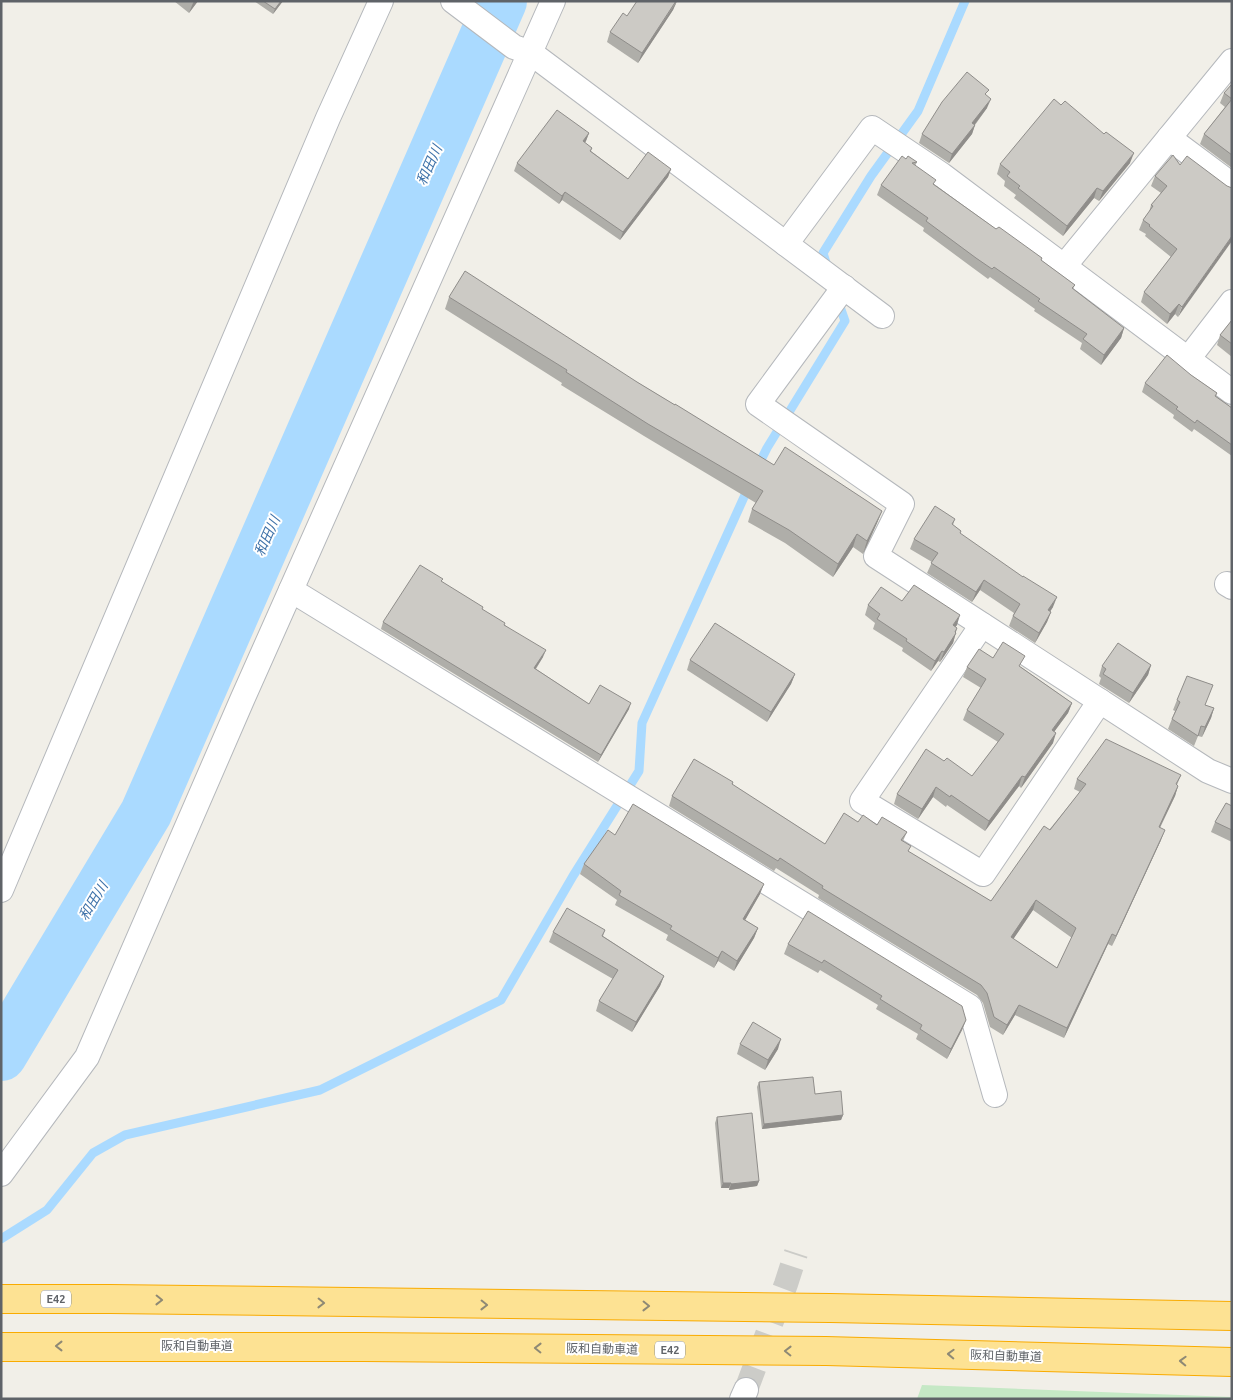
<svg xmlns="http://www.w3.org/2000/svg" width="1233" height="1400" viewBox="0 0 1233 1400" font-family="Ubuntu,'Noto Sans JP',sans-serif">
	<rect width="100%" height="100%" fill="#f1efe8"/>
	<polygon fill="#c5e8c5" points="922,1385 1232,1397 1232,1399 917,1399"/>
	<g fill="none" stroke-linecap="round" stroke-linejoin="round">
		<g stroke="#aadaff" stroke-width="9">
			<polyline points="828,269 823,253 871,176 918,111 965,1"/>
			<polyline points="757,468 767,448 845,321 838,301"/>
			<polyline points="1,1239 47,1210 93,1153 125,1135 320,1090 501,1000 573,876 639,771 642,723 749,486"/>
		</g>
		<polyline stroke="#aadaff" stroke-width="52" points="1,1055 146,813 501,1"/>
		<polyline stroke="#ccccc8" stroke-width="24" stroke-dasharray="24 12" stroke-linecap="butt" points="746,1390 786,1284 796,1253"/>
		<g stroke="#b5b8bc" stroke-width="26">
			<g id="street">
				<polyline points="453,1 514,47 531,53 882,316"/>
				<polyline points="1169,138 1232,185"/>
				<polyline points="786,244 872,128 942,175 1232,392"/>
				<polyline points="1065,265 1232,61"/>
				<polyline points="844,287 758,404 902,504 876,556 1208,771 1232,781"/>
				<polyline points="1188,359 1232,302"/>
				<polyline points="1227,584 1232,587"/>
				<polyline points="291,590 970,1007 995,1095"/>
				<polyline points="982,625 862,801 983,874 1100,701"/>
				<polyline points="1,890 328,118 381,1"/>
				<polyline points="1,1174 87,1057 242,700 553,1"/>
				<polyline points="742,1399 746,1390"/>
			</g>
		</g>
		<g stroke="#f9ab00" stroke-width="30">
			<g id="highway">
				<polyline points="1,1299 110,1299 830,1308 1232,1316"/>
				<polyline points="1,1347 364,1347 826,1351 1232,1362"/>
			</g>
		</g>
		<use href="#street" stroke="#fff" stroke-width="24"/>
		<use href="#highway" stroke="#fde293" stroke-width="28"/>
	</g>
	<g fill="#afaea9" fill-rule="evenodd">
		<polygon points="174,1 198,1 189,13"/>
		<polygon points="254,1 283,1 273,14"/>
		<polygon points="677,1 673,10 638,63 607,42 610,32 627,16"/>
		<polygon points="1232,84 1232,168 1200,144 1204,134 1225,107 1220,103 1224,93"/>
		<polygon points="987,96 987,108 975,125 972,134 949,163 919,143 922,134"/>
		<polygon points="589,133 585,143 592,148 591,151 628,179 671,169 668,177 620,240 562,200 559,204 514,171 517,163"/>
		<polygon points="906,159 917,162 915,166 934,184 996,229 1042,258 1041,260 1075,285 1073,289 1124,328 1121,338 1101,365 1080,349 1082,343 1034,311 1035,309 990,277 988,279 973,268 923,231 924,228 877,195 881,185"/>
		<polygon points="1130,163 1099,201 1094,198 1063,236 1014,198 1016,195 1004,186 1005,181 997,174 1000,164"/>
		<polygon points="1180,165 1227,186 1178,317 1175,314 1167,324 1141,302 1144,292 1171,257 1145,236 1146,234 1139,230 1143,220 1149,212 1151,205 1161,193 1151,186 1155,176"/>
		<polygon points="449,297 637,382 774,465 882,511 877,523 863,554 853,547 833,577 785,543 748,522 752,509 756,503 644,436 561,385 562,383 445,309"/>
		<polygon points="1232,320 1232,357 1217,345 1220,335"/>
		<polygon points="1191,375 1217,393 1216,396 1232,408 1232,456 1194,429 1192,432 1173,418 1174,415 1142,392 1145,383"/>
		<polygon points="955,519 953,525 961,531 960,534 1053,607 1050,612 1051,612 1047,622 1035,643 1009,626 1014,613 980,590 972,602 927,573 932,562 910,549 914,539"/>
		<polygon points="442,582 505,625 543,657 536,669 589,704 629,709 598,762 381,629 383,622"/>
		<polygon points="902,601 957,625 955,627 956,633 953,643 940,662 938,661 931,671 902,651 903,648 873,629 875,623 865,615 868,605"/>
		<polygon points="993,658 1021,667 1072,703 1068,713 1054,732 1053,743 1021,788 1019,786 985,831 947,805 946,807 933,797 918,819 894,804 897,794 944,761 972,776 998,742 963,720 967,710 981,688 963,677 967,667"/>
		<polygon points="690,660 795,674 791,684 767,722 687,670"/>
		<polygon points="1151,665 1148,675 1129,703 1099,684 1101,678 1099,676 1102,666"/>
		<polygon points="1177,700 1205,705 1214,708 1211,718 1202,737 1198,736 1194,746 1168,729 1175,711 1173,710"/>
		<path d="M1181 775 1177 785 1178 786 1175 796 1160 828 1161 840 1112 946 1108 944 1064 1038 1015 1015 1003 1035 990 1027 983 1003 977 995 818 898 819 895 776 868 774 871 669 806 672 796 733 782V785L825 844 858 822 877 825 907 832 903 841 909 852 991 901 1080 792 1074 789 1077 779ZM1033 910 1072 938 1057 968 1013 939Z"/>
		<polygon points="1232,806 1232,842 1211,832 1215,822"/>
		<polygon points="615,835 760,894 745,920 758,928 754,938 734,971 718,961 714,968 666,940 668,935 615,905 617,900 580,874 584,864"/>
		<polygon points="605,930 603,936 664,976 660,986 632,1032 596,1011 599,1001 613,979 549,942 553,932"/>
		<polygon points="788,944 966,1020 962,1030 947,1059 916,1039 918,1034 876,1009 878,1005 820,970 818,973 784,954"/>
		<polygon points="740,1044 778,1049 765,1070 737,1054"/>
		<polygon points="759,1082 815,1094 843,1115 841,1120 762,1129 757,1087"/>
		<polygon points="717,1117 759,1181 757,1186 729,1190 729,1188 721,1188 715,1123"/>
	</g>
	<g fill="#8f8d8a">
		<polygon points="194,1 198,1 189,13 193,3"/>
		<polygon points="281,1 283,1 273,14 275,9"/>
		<polygon points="677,1 673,10 638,63 642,53"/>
		<polygon points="991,99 987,108 969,132 972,123"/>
		<polygon points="975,125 972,134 949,163 952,154"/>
		<polygon points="589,133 586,141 580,149 583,141"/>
		<polygon points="1134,153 1130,163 1099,201 1103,191"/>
		<polygon points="671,169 668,177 620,240 623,232"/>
		<polygon points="1097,188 1094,198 1063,236 1067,226"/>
		<polygon points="565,192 562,200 559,204 562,196"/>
		<polygon points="1232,236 1232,241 1178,317 1182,307"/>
		<polygon points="1179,304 1175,314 1167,324 1170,314"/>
		<polygon points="1124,328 1121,338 1101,365 1104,355"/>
		<polygon points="882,511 877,523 863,554 867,541"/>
		<polygon points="857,534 853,547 833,577 838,564"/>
		<polygon points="984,580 980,590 972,602 976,592"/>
		<polygon points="1057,597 1053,607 1044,620 1048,610"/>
		<polygon points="1051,612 1047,622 1035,643 1039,633"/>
		<polygon points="960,615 957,625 949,635 953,625"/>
		<polygon points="957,628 953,643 940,662 944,652"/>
		<polygon points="546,650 543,657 532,674 534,668"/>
		<polygon points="942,651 938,661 931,671 935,661"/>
		<polygon points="1151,665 1148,675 1129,703 1133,693"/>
		<polygon points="795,674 791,684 767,722 771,712"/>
		<polygon points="631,703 629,709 598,762 601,755"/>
		<polygon points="1072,703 1068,713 1048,740 1052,730"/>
		<polygon points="1214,708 1211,718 1202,737 1205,727"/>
		<polygon points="1056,733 1053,743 1021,788 1025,777"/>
		<polygon points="1022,776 1019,786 985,831 989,821"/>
		<polygon points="1178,786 1175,796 1155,837 1159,827"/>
		<polygon points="936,787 933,797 918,819 922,809"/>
		<polygon points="1165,830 1161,840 1112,946 1116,936"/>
		<polygon points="764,884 760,894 740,929 743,919"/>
		<polygon points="1036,900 1033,910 1008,947 1011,937"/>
		<polygon points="758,928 754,938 734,971 737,961"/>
		<polygon points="1112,934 1108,944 1064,1038 1067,1028"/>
		<polygon points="722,951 718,961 714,968 718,958"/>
		<polygon points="664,976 660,986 632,1032 636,1022"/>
		<polygon points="1019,1005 1015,1015 1003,1035 1007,1025"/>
		<polygon points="966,1020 962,1030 947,1059 951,1049"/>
		<polygon points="781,1039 778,1049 765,1070 768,1060"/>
		<polygon points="843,1115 841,1120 762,1129 764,1124"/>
		<polygon points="759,1181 757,1186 729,1190 731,1184"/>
		<polygon points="723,1183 731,1183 729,1188 721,1188"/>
	</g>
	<g fill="#cccac5" stroke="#8f8d8a" fill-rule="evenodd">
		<polygon points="263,1 281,1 275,9"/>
		<polygon points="637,1 676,1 642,53 610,32 623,13 627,16"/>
		<polygon points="967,72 989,90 985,94 991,99 972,123 975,125 952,154 922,134 942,102"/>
		<polygon points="1232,84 1232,155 1204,134 1232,99 1224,93"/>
		<polygon points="1054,99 1061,105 1065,101 1104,134 1106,132 1134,153 1103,191 1097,188 1067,226 1018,188 1020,186 1007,176 1010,172 1000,164"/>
		<polygon points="557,110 589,133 583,141 592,148 590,151 628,179 648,152 671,169 623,232 565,192 562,196 517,163"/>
		<polygon points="1173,155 1180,165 1187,156 1227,186 1232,188 1232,236 1182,307 1179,304 1170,314 1144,292 1177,249 1149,226 1150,225 1143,220 1153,206 1151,205 1167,186 1155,176"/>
		<polygon points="902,156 906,159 908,156 917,162 912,163 936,180 933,184 996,229 999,227 1042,258 1041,260 1075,285 1072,288 1124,328 1104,355 1083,339 1087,334 1038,301 1040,299 994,267 992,269 976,258 926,221 928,218 881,185"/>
		<polygon points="465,271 637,382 675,405 675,404 774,465 785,447 867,501 882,511 867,541 857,534 838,564 789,530 752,509 763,491 648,424 566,372 567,370 449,297"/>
		<polygon points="1232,320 1232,344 1220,335"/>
		<polygon points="1167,355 1191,375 1217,393 1215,396 1232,408 1232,445 1197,420 1195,423 1176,409 1178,407 1145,383"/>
		<polygon points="935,506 955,519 952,524 961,531 960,533 1023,577 1023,576 1057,597 1048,610 1051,612 1039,633 1013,616 1020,604 984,580 976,592 931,563 938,553 914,539"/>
		<polygon points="420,565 443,579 441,581 483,607 482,609 505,623 504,625 546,650 534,668 589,704 600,685 631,703 601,755 383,622"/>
		<polygon points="914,585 960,615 953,625 957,628 955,632 956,633 944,652 942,651 935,661 906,641 907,639 877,619 880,614 868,605 881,587 902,601"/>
		<polygon points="715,623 795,674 771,712 690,660"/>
		<polygon points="1003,642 1025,656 1019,666 1072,703 1052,730 1056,733 1025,777 1022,776 989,821 951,795 950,797 936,787 922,809 897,794 926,749 944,761 947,758 972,776 1004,734 967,710 986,679 967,667 979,649 993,658"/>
		<polygon points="1118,643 1151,665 1133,693 1103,674 1106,669 1102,666"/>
		<polygon points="1187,676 1213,685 1205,705 1214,708 1205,727 1201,726 1198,736 1172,719 1180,702 1177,700"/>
		<path d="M1106 739 1181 775 1176 784 1178 786 1159 827 1165 830 1116 936 1112 934 1067 1028 1019 1005 1007 1025 994 1017 987 993 981 985 822 888 823 886 780 858 778 861 672 796 694 759 733 782 732 784 825 844 844 813 858 822 863 815 877 825 882 817 907 832 901 840 911 846 908 851 991 901 1044 826 1050 830 1086 784 1077 779ZM1036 900 1076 928 1057 968 1011 937Z"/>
		<polygon points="1226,803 1232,806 1232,830 1215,822"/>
		<polygon points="633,804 764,884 743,919 758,928 737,961 722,951 718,958 670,929 672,926 619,895 621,891 584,864 608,830 615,835"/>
		<polygon points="567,908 605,930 602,936 664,976 636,1022 599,1001 618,970 553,932"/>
		<polygon points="808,911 962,1006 966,1020 951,1049 920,1029 922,1025 880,999 882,996 824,960 822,963 788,944"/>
		<polygon points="753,1022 781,1039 768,1060 740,1044"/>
		<polygon points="813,1077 815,1094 841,1091 843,1115 764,1124 759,1082"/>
		<polygon points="752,1113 759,1181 731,1184 731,1183 723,1183 717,1117"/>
	</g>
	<defs><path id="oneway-chevron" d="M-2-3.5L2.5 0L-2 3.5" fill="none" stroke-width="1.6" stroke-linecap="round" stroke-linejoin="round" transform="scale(1.25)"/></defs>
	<g stroke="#8e8975">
		<use href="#oneway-chevron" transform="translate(159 1300) rotate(1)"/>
		<use href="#oneway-chevron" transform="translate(321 1303) rotate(1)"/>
		<use href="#oneway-chevron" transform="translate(484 1305) rotate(1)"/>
		<use href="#oneway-chevron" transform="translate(646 1306) rotate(1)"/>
		<use href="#oneway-chevron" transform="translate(59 1346) rotate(180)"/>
		<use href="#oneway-chevron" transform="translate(538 1348) rotate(-179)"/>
		<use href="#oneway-chevron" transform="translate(788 1351) rotate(-179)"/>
		<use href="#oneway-chevron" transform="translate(951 1354) rotate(-178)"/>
		<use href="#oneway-chevron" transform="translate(1183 1361) rotate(-178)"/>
	</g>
	<g text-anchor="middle" stroke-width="4" stroke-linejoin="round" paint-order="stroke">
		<g fill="#fff" stroke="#8f9295" stroke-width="1">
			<rect x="41" y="1290.5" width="30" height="17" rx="4"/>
			<rect x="655" y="1341.5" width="30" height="17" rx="4"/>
		</g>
		<g font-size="11" font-weight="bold" fill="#5f6368">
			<text x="56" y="1303">E42</text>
			<text x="670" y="1354">E42</text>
		</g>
		<g font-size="12" fill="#5f6368" stroke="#fff">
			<text x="197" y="1350">阪和自動車道</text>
			<text transform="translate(602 1349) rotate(1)" y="4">阪和自動車道</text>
			<text transform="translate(1006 1356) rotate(2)" y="4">阪和自動車道</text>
		</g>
		<g font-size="14" font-style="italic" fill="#4174aa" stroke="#fff">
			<text transform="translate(429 165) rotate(-66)" y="5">和田川</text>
			<text transform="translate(267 536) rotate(-66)" y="5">和田川</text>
			<text transform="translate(93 901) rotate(-59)" y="5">和田川</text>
		</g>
	</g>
	<rect width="1233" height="1400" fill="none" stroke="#5f6368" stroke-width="5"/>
</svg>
